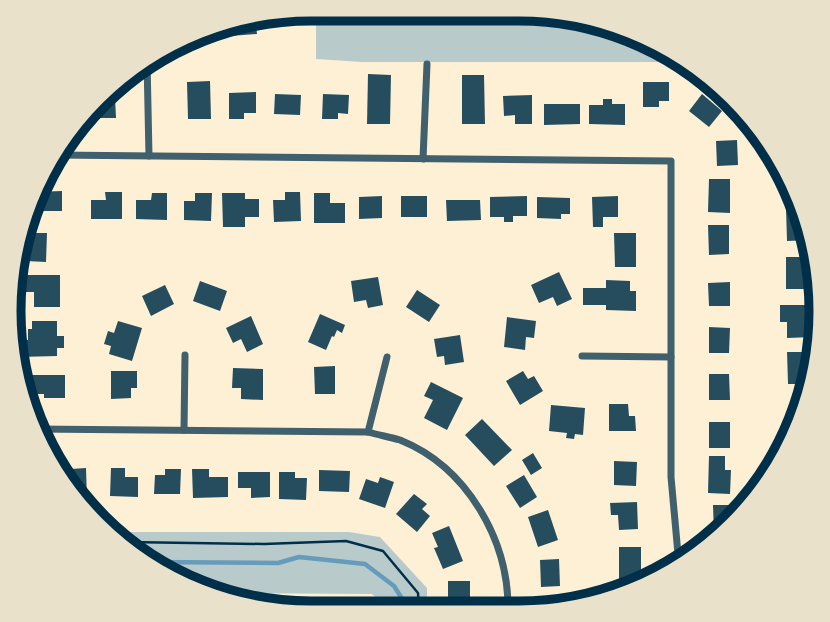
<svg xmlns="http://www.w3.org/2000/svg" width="830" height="622" viewBox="0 0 830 622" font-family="Helvetica,sans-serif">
	<rect width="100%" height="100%" fill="#fdf0d5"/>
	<g fill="#b9caca">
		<polygon points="316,9 598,19 684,62 362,62 316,59"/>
		<polygon points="116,532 349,532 380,537 427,588 427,611 388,611 387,608 372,594 220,593 160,573"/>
	</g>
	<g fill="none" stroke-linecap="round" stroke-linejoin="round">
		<polyline stroke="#669bbc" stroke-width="4.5" points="148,562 278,563 299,557 365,564 394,586 406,605 406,611"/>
	</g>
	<g fill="#264d5e">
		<polygon points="255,16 257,34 230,36 229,21"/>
		<polygon points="199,33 199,45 181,45 181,40"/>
		<polygon points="368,74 391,75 390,124 367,124"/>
		<polygon points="462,75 484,75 485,124 462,124"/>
		<polygon points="210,81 211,119 188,119 187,82"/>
		<polygon points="643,82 669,82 669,101 659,101 659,107 643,107"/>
		<polygon points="256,92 256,113 244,113 244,119 229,119 229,93"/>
		<polygon points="275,94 301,95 300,115 274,114"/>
		<polygon points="323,94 349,95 348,114 338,113 338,119 322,119"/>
		<polygon points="702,94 722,111 709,127 689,111"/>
		<polygon points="532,95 532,124 515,124 515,115 504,116 503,96"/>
		<polygon points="101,97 115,97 116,118 83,118 84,111"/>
		<polygon points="603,99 612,99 612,104 625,104 625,125 589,124 589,105 603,105"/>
		<polygon points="544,104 580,104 580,124 544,125"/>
		<polygon points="765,137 770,143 775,154 764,153"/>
		<polygon points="737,140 738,165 717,166 716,141"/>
		<polygon points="783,173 792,195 783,195"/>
		<polygon points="709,179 730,179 730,213 708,212"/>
		<polygon points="62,191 62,211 28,211 35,192"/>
		<polygon points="105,192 122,192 122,219 91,219 91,200 106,200"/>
		<polygon points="285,192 300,192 301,221 274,222 273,200 285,200"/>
		<polygon points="152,193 167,193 167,220 136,219 136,200 151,200"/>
		<polygon points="195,193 212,193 211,221 184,220 184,201 195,201"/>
		<polygon points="222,193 245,193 245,199 259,199 259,217 245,217 245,227 223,227"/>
		<polygon points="314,193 330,193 330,203 345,203 345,223 314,223"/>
		<polygon points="382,196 382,218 359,219 359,197"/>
		<rect x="401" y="196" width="26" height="21"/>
		<polygon points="527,196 527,216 513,216 513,222 504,222 504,217 490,217 490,197"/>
		<polygon points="618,196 618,217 603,217 603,227 593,227 592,197"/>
		<polygon points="537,197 570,198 570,214 561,214 561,219 537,218"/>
		<polygon points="446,200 480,200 481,220 447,221"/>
		<polygon points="786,208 797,208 811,240 787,241"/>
		<polygon points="708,225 729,225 729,254 709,255"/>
		<polygon points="21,233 47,233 46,262 26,261 26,251 19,251"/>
		<polygon points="614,233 636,233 636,267 615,267"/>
		<rect x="786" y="257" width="29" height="32"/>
		<polygon points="559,272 572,299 557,306 553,297 539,303 531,285"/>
		<polygon points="20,275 60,275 60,307 34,307 34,292 20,292"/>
		<polygon points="378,277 383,305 368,308 366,300 354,302 351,281"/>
		<polygon points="606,280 630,281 630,291 636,291 636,311 606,310 606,305 583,305 583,288 606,288"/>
		<polygon points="200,281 227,291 220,311 193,301"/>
		<polygon points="730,282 730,306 709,306 708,283"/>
		<polygon points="165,285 174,304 151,316 142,296"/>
		<polygon points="417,290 440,305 429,322 406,307"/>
		<polygon points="780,305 815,305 813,337 787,338 787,322 780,322"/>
		<polygon points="320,314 345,325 342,333 337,330 334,337 332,336 326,350 308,342"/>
		<polygon points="251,316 263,344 247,352 241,339 233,343 226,328"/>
		<polygon points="507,317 536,321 534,338 526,337 525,350 504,347"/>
		<polygon points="32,321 57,321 57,336 64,336 64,348 57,348 57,356 18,357 17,340 28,340 28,329 32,329"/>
		<polygon points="118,321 142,328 132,361 109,354 111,346 104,344 108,331 114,333"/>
		<polygon points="709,327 730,328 729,353 709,353"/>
		<polygon points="460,335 464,362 445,365 444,356 437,357 434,339"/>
		<polygon points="787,352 815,352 816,370 810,384 788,384"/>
		<polygon points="335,366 335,394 315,394 314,367"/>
		<polygon points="233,368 263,369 263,400 241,399 241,388 232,388"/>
		<polygon points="111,371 137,371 137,388 131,388 131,398 111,399"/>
		<polygon points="523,371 528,379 534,376 543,391 520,405 506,381"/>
		<polygon points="709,374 729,374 730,400 709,400"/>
		<polygon points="21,375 65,375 65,398 44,398 44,394 22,394"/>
		<polygon points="431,382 463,398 447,430 424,418 433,400 424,396"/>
		<polygon points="792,396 805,396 793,424"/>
		<polygon points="609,404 628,404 629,416 635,416 636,431 609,431"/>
		<polygon points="551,405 585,408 583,435 575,434 574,439 566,438 567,433 549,431"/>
		<polygon points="482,419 512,450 494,466 465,435"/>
		<rect x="709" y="422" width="21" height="26"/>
		<polygon points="533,453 542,468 531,475 522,460"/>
		<polygon points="709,456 725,456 725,470 731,470 730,494 708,493"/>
		<polygon points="614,461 637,462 636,486 614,485"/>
		<polygon points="86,468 87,500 83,501 62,481 62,474 71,473 71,469"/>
		<polygon points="111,468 125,468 125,477 138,477 138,497 110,496"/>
		<polygon points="165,469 181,469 180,494 154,494 155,475 165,475"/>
		<polygon points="192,469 209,469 209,477 228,477 228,497 193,498"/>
		<polygon points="319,470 350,471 349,492 319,491"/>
		<polygon points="238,472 270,472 270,497 251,498 251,488 238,488"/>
		<polygon points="279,472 295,472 295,478 307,478 306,500 279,499"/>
		<polygon points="524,475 537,497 520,508 506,486"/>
		<polygon points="380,477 394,482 385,508 359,499 366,479 378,483"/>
		<polygon points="414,494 427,504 422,509 430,516 417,532 396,514"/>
		<polygon points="637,502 638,529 619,530 618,515 611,515 610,503"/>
		<polygon points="713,505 739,505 739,510 714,535"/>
		<polygon points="548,510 558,540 538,547 528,517"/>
		<polygon points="449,526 463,561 443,569 434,548 438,547 432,533"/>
		<rect x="619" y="547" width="22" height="33"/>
		<polygon points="559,559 560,586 541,587 540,560"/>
		<rect x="448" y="581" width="22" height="30"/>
		<polygon points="546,604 574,605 558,611 545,611"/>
	</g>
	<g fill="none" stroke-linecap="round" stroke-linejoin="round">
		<polyline stroke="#003049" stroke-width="2.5" points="127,542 264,544 346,541 383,551 418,593 419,611"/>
		<g stroke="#3f606c" stroke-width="7">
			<polyline points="147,60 149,156"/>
			<polyline points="55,155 671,161 671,477 679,565"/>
			<polyline points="423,159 427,64"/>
			<polyline points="582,356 671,357"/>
			<path d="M35 429 368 432C378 435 390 437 400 440 467 467 509 540 508 611"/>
			<polyline points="184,430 185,355"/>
			<polyline points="368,432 387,357"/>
		</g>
	</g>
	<path d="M0 0H830V622H0ZM311 21H519A290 290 0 0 1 809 311V311A290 290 0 0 1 519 601H311A290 290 0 0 1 21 311V311A290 290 0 0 1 311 21Z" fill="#e9e1ca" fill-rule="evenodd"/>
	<path fill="none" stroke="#003049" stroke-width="9" d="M311 21H519A290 290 0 0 1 809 311V311A290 290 0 0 1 519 601H311A290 290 0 0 1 21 311V311A290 290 0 0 1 311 21Z"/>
</svg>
